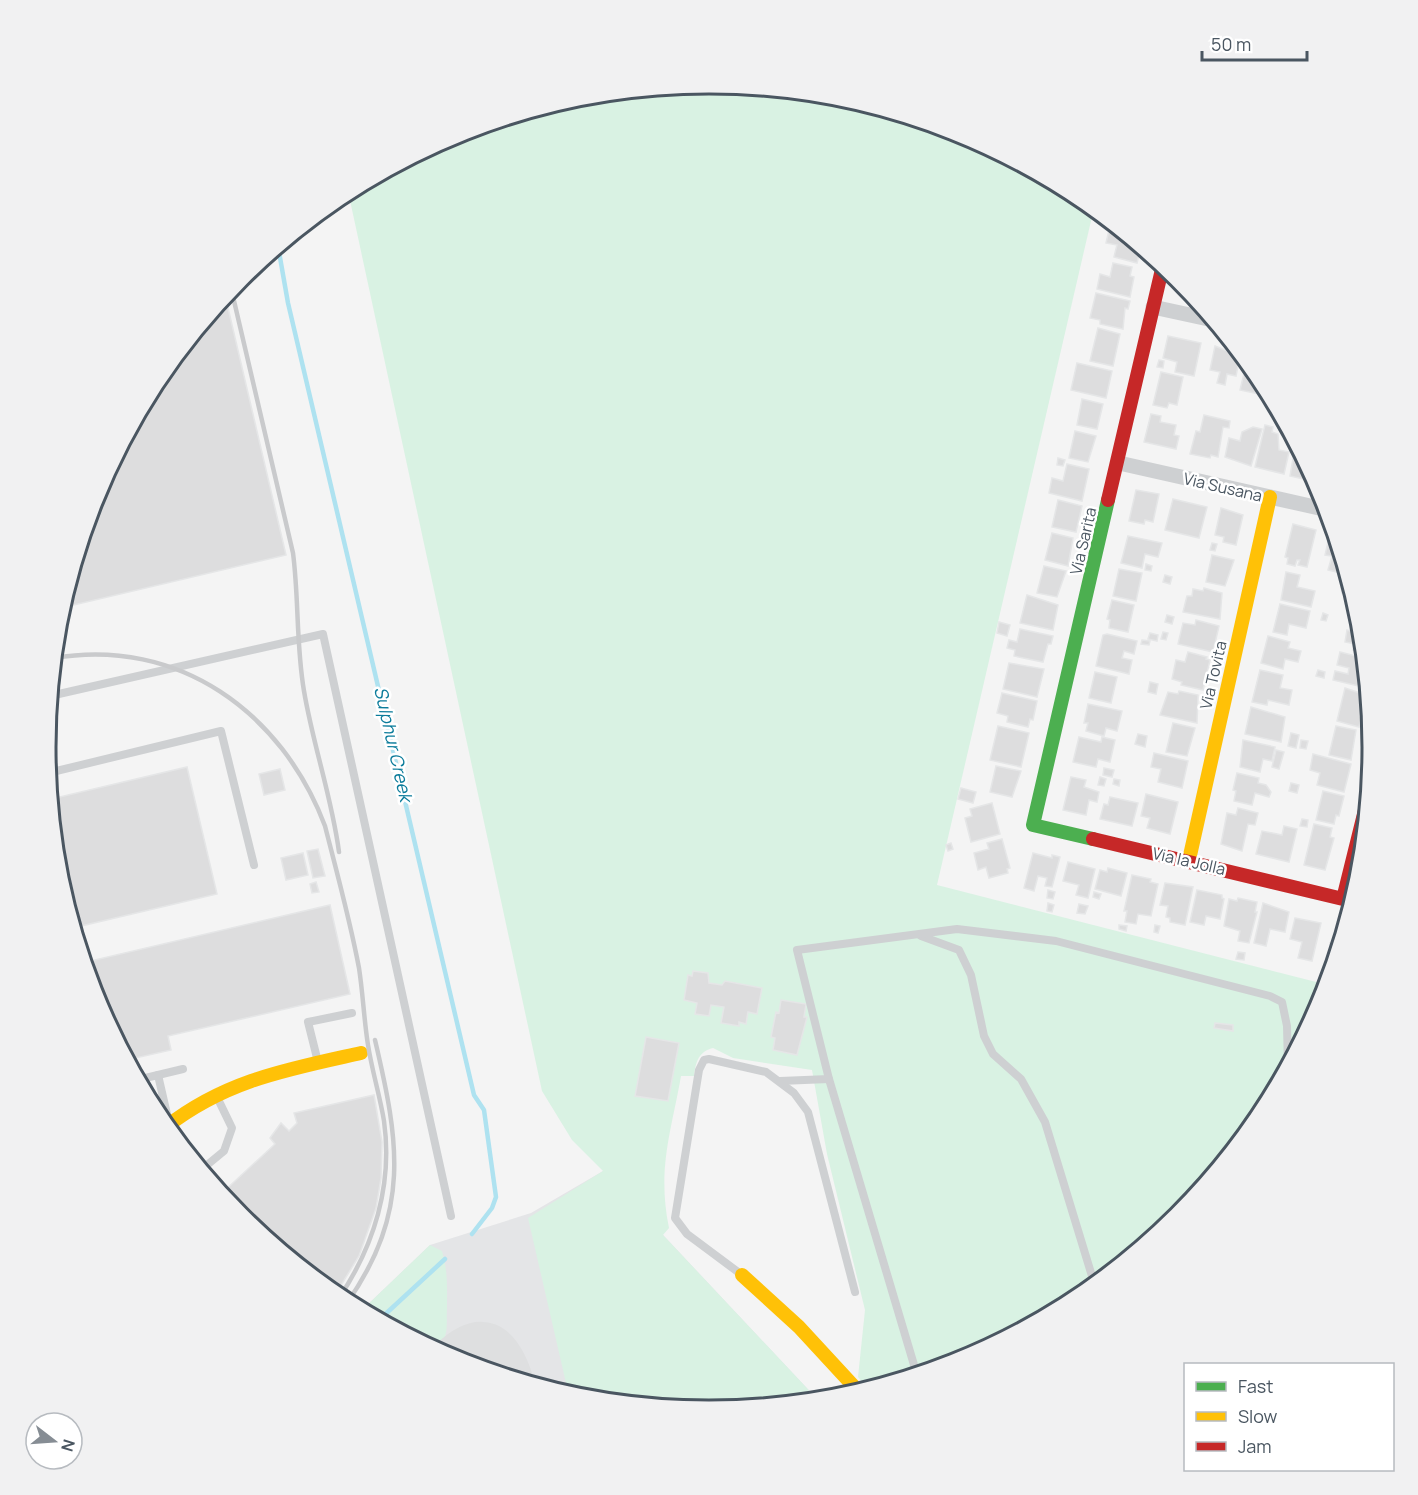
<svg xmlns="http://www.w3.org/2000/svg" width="1418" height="1495" viewBox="0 0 1418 1495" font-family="Manrope,sans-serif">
	<rect width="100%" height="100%" fill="#f4f4f4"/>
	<polygon fill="#e4e5e7" points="603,1171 819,1401 709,1411 579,1399 455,1361 361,1311 430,1245 531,1213"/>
	<g fill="#d9f2e3">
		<path d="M709 84 839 96 963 134 1078 196 1094 208 937 885 1328 985 1322 1002 1261 1117 1178 1217 1078 1300 963 1361 869 1390 858 1377 865 1310 827 1154 812 1070 733 1058 713 1048C698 1052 696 1062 694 1076H681C671 1133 657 1169 669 1228L663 1235 819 1401 709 1411 569 1396 528 1218 603 1171 572 1140 542 1091 348 191 455 134 580 96Z"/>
		<path d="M430 1245 442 1251C448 1271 447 1287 447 1307 446 1325 450 1336 436 1351L361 1311Z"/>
	</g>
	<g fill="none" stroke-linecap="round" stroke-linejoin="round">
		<g stroke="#aee2f0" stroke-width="4.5">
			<polyline points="278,246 288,303 474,1095 484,1110 496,1197 492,1208 472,1234"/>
			<polyline points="379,1320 445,1259"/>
		</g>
		<path stroke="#dedfe0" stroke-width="38" d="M449 1358C481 1327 501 1340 514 1379"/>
	</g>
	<g fill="#ddddde" stroke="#e5e6e7" stroke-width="1.5">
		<polygon points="1109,230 1121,231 1141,247 1137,263 1114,257 1117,245 1106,243"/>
		<polygon points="1113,263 1132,267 1130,276 1134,277 1130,297 1097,289 1100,274 1110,277"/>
		<polygon points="1096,293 1130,301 1128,309 1125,308 1123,329 1100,324 1100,320 1090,318"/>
		<polygon points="225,295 286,555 61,608 96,493 157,378"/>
		<polygon points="1098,328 1120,334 1113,366 1090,361"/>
		<polygon points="1168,336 1201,343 1194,376 1175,372 1177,362 1163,358"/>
		<polygon points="1215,346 1240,356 1236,376 1227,374 1225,385 1217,383 1220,372 1210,370"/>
		<polygon points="1159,360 1164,361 1163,368 1157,367"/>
		<polygon points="1247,361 1261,379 1268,396 1240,390"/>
		<polygon points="1077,363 1112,371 1106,398 1071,390"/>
		<polygon points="1161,372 1183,377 1177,405 1169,403 1167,408 1153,405"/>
		<polygon points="1082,399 1103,404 1097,429 1077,425"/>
		<polygon points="1151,414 1161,416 1160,422 1176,425 1174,435 1179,436 1176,449 1144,442"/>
		<polygon points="1204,415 1230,421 1229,428 1223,427 1218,457 1211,455 1210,458 1190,454 1196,431 1200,432"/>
		<polygon points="1265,425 1273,427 1272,432 1278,434 1279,450 1289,452 1284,474 1255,467"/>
		<polygon points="1253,427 1262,429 1251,466 1225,457 1229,438 1240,441 1242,432"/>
		<polygon points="1075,431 1096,436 1088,462 1069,458"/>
		<polygon points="1295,447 1298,447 1316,482 1290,476"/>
		<polygon points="1058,458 1065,460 1063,466 1057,465"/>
		<polygon points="1067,464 1089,469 1082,501 1049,493 1052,478 1063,481"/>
		<polygon points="1136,490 1159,494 1153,522 1145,520 1144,524 1129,521"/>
		<polygon points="1173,499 1207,507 1199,538 1165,530"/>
		<polygon points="1058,500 1082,506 1076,532 1052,527"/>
		<polygon points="1221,508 1243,515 1236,545 1223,542 1224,537 1215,535"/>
		<polygon points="1293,524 1316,530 1307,567 1298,565 1300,560 1297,560 1295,566 1287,564 1288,558 1285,557"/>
		<polygon points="1052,533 1073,538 1068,566 1045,560"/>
		<polygon points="1330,533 1335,535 1344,563 1341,573 1328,570 1332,556 1325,555"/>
		<polygon points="1128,536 1162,543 1158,557 1145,554 1142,568 1121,563"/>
		<polygon points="1212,543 1217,544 1215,551 1210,550"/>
		<polygon points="1212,555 1234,560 1225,586 1206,582"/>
		<polygon points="1146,564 1152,566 1151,571 1145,570"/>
		<polygon points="1044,566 1066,571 1057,597 1037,593"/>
		<polygon points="1119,569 1142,573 1136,601 1113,596"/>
		<polygon points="1286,572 1300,575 1297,587 1315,591 1311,607 1281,600"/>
		<polygon points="1165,575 1172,577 1170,584 1163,582"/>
		<polygon points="1344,576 1348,577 1350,584 1342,583"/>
		<polygon points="1347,585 1348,592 1342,593 1341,586"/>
		<polygon points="1204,588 1222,593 1220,619 1183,612 1187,596 1192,596 1193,589 1203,591"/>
		<polygon points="1027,595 1058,605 1053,630 1020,623"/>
		<polygon points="1112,600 1134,605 1128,632 1109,628 1110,620 1107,619"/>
		<polygon points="1280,604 1310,611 1306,628 1289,624 1287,635 1273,632"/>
		<polygon points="1323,613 1328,615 1326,621 1321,620"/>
		<polygon points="1167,615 1174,617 1172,624 1165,622"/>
		<polygon points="1196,620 1219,626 1213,652 1178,644 1183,623 1195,625"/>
		<polygon points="999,622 1010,625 1007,636 997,633"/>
		<polygon points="1360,623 1361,623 1364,652 1353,650 1355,644 1345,642 1347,630 1357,633"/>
		<polygon points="1020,629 1053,636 1051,644 1048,644 1043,662 1014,656 1015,650 1007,648 1009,640 1017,642"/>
		<polygon points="1163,632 1168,633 1166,640 1161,639"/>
		<polygon points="1150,633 1158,635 1157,641 1148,639"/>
		<polygon points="1107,634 1137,641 1134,654 1124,651 1122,658 1132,660 1129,674 1096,666 1103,635"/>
		<polygon points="1268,636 1290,642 1288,648 1301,651 1298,662 1285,659 1283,669 1261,663"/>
		<polygon points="1142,640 1150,641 1149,645 1141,644"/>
		<polygon points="1188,652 1207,657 1206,659 1210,660 1203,690 1181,685 1182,682 1172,679 1176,660 1185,662"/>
		<polygon points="1340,652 1364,658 1367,688 1333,680 1335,671 1348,674 1349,668 1337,665"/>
		<polygon points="1009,663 1044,669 1037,697 1003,689"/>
		<polygon points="1260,670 1283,675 1280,688 1292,690 1289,705 1268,700 1267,705 1252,702"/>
		<polygon points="1318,670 1325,672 1324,678 1316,676"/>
		<polygon points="1095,672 1117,677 1111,703 1089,698"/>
		<polygon points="1150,682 1158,684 1156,694 1148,692"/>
		<polygon points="1345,688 1366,695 1359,727 1337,721"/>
		<polygon points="1179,691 1198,695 1197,723 1160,715 1168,692 1178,694"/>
		<polygon points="1002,693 1037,701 1033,720 1030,719 1028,727 1007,722 1008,716 997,713"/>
		<polygon points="1088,704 1122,711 1117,731 1106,728 1104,736 1086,731 1088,723 1084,723"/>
		<polygon points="1251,707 1285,717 1281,742 1245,734"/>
		<polygon points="1173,723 1195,728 1187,756 1166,752"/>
		<polygon points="998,726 1029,733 1021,767 990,760"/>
		<polygon points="1336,726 1356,730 1351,760 1329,755"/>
		<polygon points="1291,733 1299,735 1296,748 1288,746"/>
		<polygon points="1138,734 1147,736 1145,747 1135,744"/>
		<polygon points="1079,737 1101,742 1102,737 1115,740 1110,762 1098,759 1096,767 1073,762"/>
		<polygon points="1243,740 1275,747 1272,761 1263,759 1260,772 1240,767"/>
		<polygon points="1301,740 1308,741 1306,749 1300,748"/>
		<polygon points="1276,750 1284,752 1279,769 1272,767"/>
		<polygon points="1154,753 1188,761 1182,788 1158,782 1161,769 1151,767"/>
		<polygon points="1313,754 1351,764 1344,792 1317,785 1320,773 1310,770"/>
		<polygon points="996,766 1021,771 1012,797 990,792"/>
		<polygon points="187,767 217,894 81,926 51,799"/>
		<polygon points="1104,768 1114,770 1112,777 1103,775"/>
		<polygon points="280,769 285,790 264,795 259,774"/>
		<polygon points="1237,773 1259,778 1258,783 1266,785 1271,792 1269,797 1255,793 1252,805 1234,801 1236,791 1233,790"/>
		<polygon points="1071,777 1086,780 1084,787 1099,792 1097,802 1089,800 1086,815 1063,810"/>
		<polygon points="1100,777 1106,779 1104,786 1098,785"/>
		<polygon points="1114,779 1120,780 1119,786 1113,784"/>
		<polygon points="1291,783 1299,785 1297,793 1289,791"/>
		<polygon points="961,788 976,792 973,803 958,799"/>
		<polygon points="1323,791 1344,796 1339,816 1336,815 1334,824 1316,820"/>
		<polygon points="1146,794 1178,802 1170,834 1147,828 1150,818 1141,816"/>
		<polygon points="1110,797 1138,803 1132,826 1100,819 1104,804 1108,805"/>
		<polygon points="992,803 1000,834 971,842 965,818 972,816 970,809"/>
		<polygon points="1238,808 1258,813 1255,825 1248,824 1242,851 1221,844 1227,813 1236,815"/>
		<polygon points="1302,819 1308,820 1307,827 1300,826"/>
		<polygon points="1314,824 1332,828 1330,837 1334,838 1325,870 1304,865"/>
		<polygon points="1284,826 1297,829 1289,862 1256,854 1262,831 1282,835"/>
		<polygon points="1002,839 1010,868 1007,869 1008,873 989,878 986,867 978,870 974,853 989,849 987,843"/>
		<polygon points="951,843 953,849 948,851 946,845"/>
		<polygon points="318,849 325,876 313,878 307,851"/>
		<polygon points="303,853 308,875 286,880 281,858"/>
		<polygon points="1033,853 1052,858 1052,855 1060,857 1052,887 1045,886 1047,878 1038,876 1034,891 1024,888"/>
		<polygon points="1068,862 1095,869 1088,898 1076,895 1079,885 1063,881"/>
		<polygon points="1108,868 1127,873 1121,896 1095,889 1100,870 1107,872"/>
		<polygon points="1132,875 1151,879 1150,882 1158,884 1151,916 1138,914 1136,924 1125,922 1127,911 1124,911"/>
		<polygon points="316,882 319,892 312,893 310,884"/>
		<polygon points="1165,883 1193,887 1185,925 1170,922 1170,918 1166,917 1168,906 1160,905"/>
		<polygon points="1048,890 1055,892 1053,899 1047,898"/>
		<polygon points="1197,890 1222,895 1222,898 1224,899 1220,919 1206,916 1204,925 1190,922"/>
		<polygon points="1094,892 1101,894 1099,899 1093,897"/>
		<polygon points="1238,898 1257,902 1255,912 1257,912 1249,943 1238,941 1240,931 1224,926 1229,899 1237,901"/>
		<polygon points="1048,903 1054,905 1052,912 1047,911"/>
		<polygon points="1263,903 1289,912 1285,932 1270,929 1266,946 1254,943"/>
		<polygon points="1079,904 1088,906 1085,914 1077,913"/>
		<polygon points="330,905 350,994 168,1036 171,1050 127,1060 95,1001 86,962"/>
		<polygon points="1295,918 1321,923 1312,961 1298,958 1302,942 1290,939"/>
		<polygon points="1119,925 1127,926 1126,931 1119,929"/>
		<polygon points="1155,925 1160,926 1158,933 1154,932"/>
		<polygon points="1341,942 1336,958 1332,958 1330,943"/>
		<polygon points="1238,952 1245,953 1244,960 1236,959"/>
		<polygon points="693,971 708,973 709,983 722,985 725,981 762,988 757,1014 748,1012 746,1024 739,1022 739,1026 721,1023 724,1007 711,1005 709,1016 695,1014 697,1003 684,1000 688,975 692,976"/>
		<polygon points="781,1000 806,1004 804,1017 807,1017 797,1055 773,1050 775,1038 771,1037 776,1012 779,1013"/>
		<polygon points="1215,1023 1233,1025 1233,1031 1214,1028"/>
		<polygon points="646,1037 679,1043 668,1101 635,1096"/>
		<polygon points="374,1095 382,1142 381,1178 376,1208 359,1256 335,1295 239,1217 221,1194 275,1144 270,1138 281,1123 289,1131 297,1123 294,1113"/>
	</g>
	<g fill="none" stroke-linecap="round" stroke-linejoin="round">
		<g stroke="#ced0d2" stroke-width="8">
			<polyline points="50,696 323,634 451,1216"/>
			<polyline points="48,773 221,731 254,865"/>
			<polyline points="53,831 55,831"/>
			<polyline points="63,895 69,894"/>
			<polyline points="921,936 959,950 971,975 984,1036 993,1054 1021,1079 1045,1122 1095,1286"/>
			<polyline points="318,1062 308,1022 352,1013"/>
			<polyline points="158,1075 169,1123"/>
			<polyline points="829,1079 917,1375"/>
			<polyline points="137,1080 183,1069"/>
			<polyline points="780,1081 829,1079 797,950 957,929 1056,941 1270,996 1282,1002 1287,1026 1288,1067"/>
			<polyline points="201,1170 224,1151 232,1128 217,1097"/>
			<polyline points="742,1275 687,1234 675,1218 699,1070 704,1060 709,1059 766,1072 794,1093 808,1112 855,1292"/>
		</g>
		<g stroke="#ced0d2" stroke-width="15">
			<polyline points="1153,307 1213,320"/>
			<polyline points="1119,463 1328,510"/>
		</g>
		<polyline stroke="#4caf50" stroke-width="14" points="1093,839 1033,825 1108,500"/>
		<g stroke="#ffc107" stroke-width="14">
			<polyline points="1189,860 1270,497"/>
			<path d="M166 1127C226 1080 289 1069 361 1053"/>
			<polyline points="742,1275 799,1327 859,1392"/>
		</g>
		<g stroke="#c62828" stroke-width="14">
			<polyline points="1108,500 1163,265"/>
			<polyline points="1093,839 1343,899 1368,798"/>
		</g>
		<g stroke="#c9cacc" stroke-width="4.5">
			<path d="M231 288 293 553C299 599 296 645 304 691 313 745 332 798 339 852"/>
			<path d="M54 658C178 637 282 712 325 826 337 873 350 920 359 968 363 994 364 1020 368 1045 372 1071 380 1096 384 1121 393 1185 374 1246 339 1298"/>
			<path d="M347 1303C411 1211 399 1142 375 1040"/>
		</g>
	</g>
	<g text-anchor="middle" stroke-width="5" stroke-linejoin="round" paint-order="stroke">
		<g font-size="16" fill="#4a5661" stroke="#fff">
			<text transform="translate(1223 487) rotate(13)" y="6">Via Susana</text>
			<text transform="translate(1083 541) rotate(-77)" y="6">Via Sarita</text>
			<text transform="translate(1213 675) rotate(-77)" y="6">Via Tovita</text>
			<text transform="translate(1189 861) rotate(13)" y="6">Via la Jolla</text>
		</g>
		<g font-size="18" font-style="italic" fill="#0c7c9b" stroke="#fff">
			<text transform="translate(393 744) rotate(77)" y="6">Sulphur Creek</text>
		</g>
	</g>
	<path d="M0 0H1418V1495H0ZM56 747a653 653 0 1 1 1306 0a653 653 0 1 1-1306 0Z" fill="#f1f1f2" fill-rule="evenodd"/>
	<path fill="none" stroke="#4a5661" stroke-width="3" d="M56 747a653 653 0 1 1 1306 0a653 653 0 1 1-1306 0Z"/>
	<rect x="1184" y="1363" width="210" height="108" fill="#ffffff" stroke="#b7bbc0" stroke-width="1.5"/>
	<rect x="1196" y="1382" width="30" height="9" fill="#4caf50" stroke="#b7bbc0" stroke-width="1.5"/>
	<text x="1238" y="1393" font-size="18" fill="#4a5661">Fast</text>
	<rect x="1196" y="1412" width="30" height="9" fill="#ffc107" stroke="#b7bbc0" stroke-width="1.5"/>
	<text x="1238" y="1423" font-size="18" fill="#4a5661">Slow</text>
	<rect x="1196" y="1442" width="30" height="9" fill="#c62828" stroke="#b7bbc0" stroke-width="1.5"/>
	<text x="1238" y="1453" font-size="18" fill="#4a5661">Jam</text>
	<g transform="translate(54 1441) rotate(107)"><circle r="28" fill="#ffffff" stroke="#b7bbc0" stroke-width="1.5"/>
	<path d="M0-4.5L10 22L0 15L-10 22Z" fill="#868d94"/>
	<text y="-9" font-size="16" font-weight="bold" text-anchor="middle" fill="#4a5661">N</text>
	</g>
	<path d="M1202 51v9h105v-9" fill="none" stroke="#4a5661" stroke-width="3"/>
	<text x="1211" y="51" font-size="18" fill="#4a5661" stroke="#ffffff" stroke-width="4.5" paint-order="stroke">50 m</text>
</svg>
